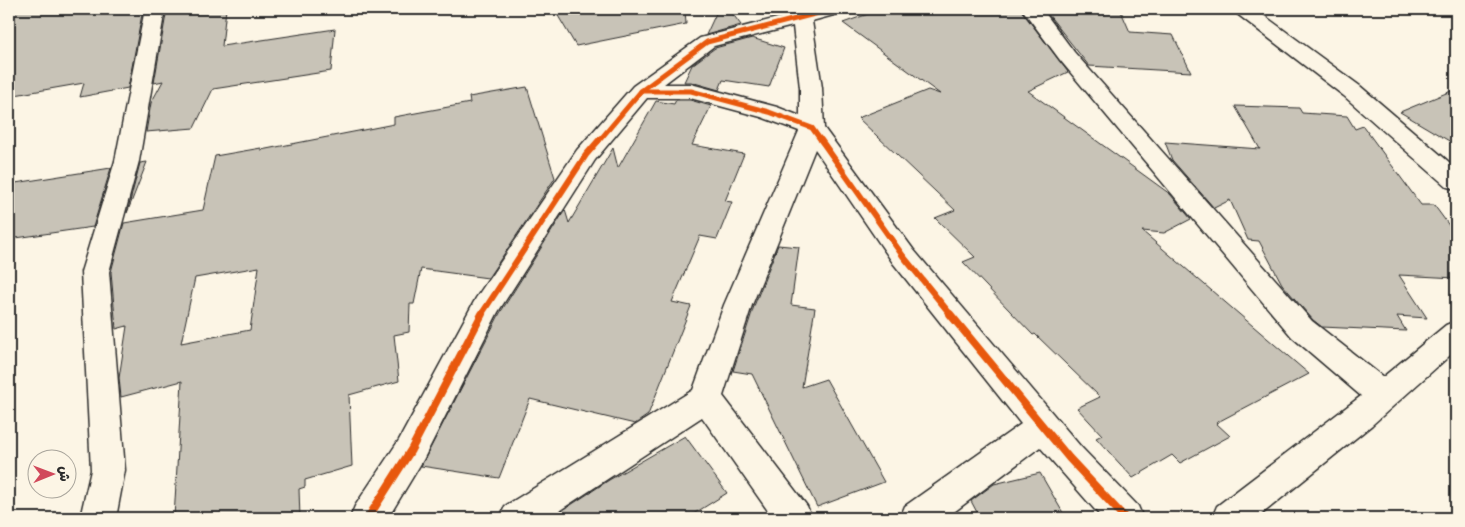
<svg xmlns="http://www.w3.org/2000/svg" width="1465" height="527" viewBox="0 0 1465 527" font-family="'Shantell Sans','Playpen Sans Arabic',sans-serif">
	<rect width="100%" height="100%" fill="#fcf5e5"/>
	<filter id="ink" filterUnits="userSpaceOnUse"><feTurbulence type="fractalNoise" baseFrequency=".02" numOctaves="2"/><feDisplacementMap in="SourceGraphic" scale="10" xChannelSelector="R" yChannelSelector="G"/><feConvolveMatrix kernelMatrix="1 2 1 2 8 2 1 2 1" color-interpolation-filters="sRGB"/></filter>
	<g filter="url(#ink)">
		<g fill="#c8c3b7" stroke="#2b2b2b" fill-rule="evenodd">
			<polygon points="9,9 143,9 128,88 80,97 84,83 9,96"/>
			<polygon points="167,9 226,9 222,46 335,29 331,71 213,89 194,128 146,132 151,103 163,81 154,83"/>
			<polygon points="554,9 685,9 686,24 576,46"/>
			<polygon points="718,9 729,9 741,25 706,35"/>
			<polygon points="882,9 1020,9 1068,72 1028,91 1170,194 1191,219 1164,233 1142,231 1309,374 1216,423 1230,436 1180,463 1172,455 1133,478 1096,438 1102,435 1077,408 1100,397 1035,334 1033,335 963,262 975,257 935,218 955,210 858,118 928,90 940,94 843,23"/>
			<polygon points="1044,9 1120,9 1130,32 1173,35 1191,72 1089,66"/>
			<polygon points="752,38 784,48 769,87 723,80 719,90 691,82 684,82 692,65 715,48"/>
			<path d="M527 87 555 178 488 278 421 269 414 304H410L409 332 394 335 399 381 349 395 352 466 305 480V487L299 489 300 518H174L182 381 121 397 119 378 127 326 116 329 111 272 124 223 203 210 215 156 261 148V150L394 124V117L470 103 469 97ZM259 267 250 330 181 343 195 278Z"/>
			<polygon points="1456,89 1456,145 1400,112"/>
			<polygon points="676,100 690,100 711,106 692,145 744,154 725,201 732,202 717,239 700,236 672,302 691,306 648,415 635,424 530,399 499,478 421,466 500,313 565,210 569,223 613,148 618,168 656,101 674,104"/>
			<polygon points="1235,106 1299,108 1302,113 1347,116 1355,129 1363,126 1421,205 1434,205 1456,235 1456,278 1399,275 1427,318 1397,316 1406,331 1322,327 1313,320 1282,284 1259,241 1248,240 1230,200 1214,208 1172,160 1165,142 1260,149"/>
			<polygon points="147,162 127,213 140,163"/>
			<polygon points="111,168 93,227 9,239 9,184"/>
			<polygon points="778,245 799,247 791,305 815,308 802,387 826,379 884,482 817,507 752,374 733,371 754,306"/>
			<polygon points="685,436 727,493 687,518 551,518 609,480"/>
			<polygon points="1040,473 1066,518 980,518 971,501 994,484"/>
		</g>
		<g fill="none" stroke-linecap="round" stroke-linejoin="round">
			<g stroke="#2b2b2b" stroke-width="3">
				<g id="minor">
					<polygon points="145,9 165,9 139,161 109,272 125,470 116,518 80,518 91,470 81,272 115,161"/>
					<path d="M812 9H844L841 13 812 21 822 88 824 128 913 249 1081 447 1138 506 1143 518H1102L1040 447 946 518H900L905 506 1021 424 893 263 815 149 752 305 723 396 807 506 812 518H773L702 417 548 518H500L505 506 693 390 724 305 799 131 761 117 690 98H647L595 160 498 312 423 460 388 518H350L355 506 399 440 476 298 577 150 633 86 700 38ZM793 26 800 88V116L777 107 691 84H664L714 46Z"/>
					<polygon points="1022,9 1042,9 1074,52 1312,321 1383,377 1446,325 1456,321 1456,350 1372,425 1257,518 1212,518 1217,506 1361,396 1292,337 1060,60"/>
					<polygon points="1233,9 1255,9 1360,86 1456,168 1456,189 1447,187 1344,96 1236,13"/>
				</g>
			</g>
			<use href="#minor" fill="#fcf5e5" fill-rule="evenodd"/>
			<g stroke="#fcf5e5" stroke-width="8">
				<g id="cycleway-far2">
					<polyline points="641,91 691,91 769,112 812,128 822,142"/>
					<polyline points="598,142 641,91 707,42 834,9"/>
				</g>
			</g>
			<g stroke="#fcf5e5" stroke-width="9">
				<g id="cycleway-far1">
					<polyline points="821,140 903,256 951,315"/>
					<polyline points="481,315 586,155 599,140"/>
				</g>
			</g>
			<g stroke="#fcf5e5" stroke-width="11">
				<g id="cycleway">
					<polyline points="950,314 1069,458 1125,518"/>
					<polyline points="368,518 411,450 482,314"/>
				</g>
			</g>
			<use href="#cycleway-far2" stroke="#e8590c" stroke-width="5"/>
			<use href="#cycleway-far1" stroke="#e8590c" stroke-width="6"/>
			<use href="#cycleway" stroke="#e8590c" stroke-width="8"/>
		</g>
	</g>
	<rect width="1465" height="527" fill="none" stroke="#fcf5e5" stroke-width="30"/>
	<rect x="15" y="15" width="1435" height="497" fill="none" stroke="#2b2b2b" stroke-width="2" filter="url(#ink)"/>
	<g transform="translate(52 474) rotate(89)"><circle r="24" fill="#fcf5e5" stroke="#a8a49b"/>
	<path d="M0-4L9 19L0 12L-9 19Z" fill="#d1495b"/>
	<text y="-8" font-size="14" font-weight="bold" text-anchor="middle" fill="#2b2b2b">ش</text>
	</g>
</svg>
